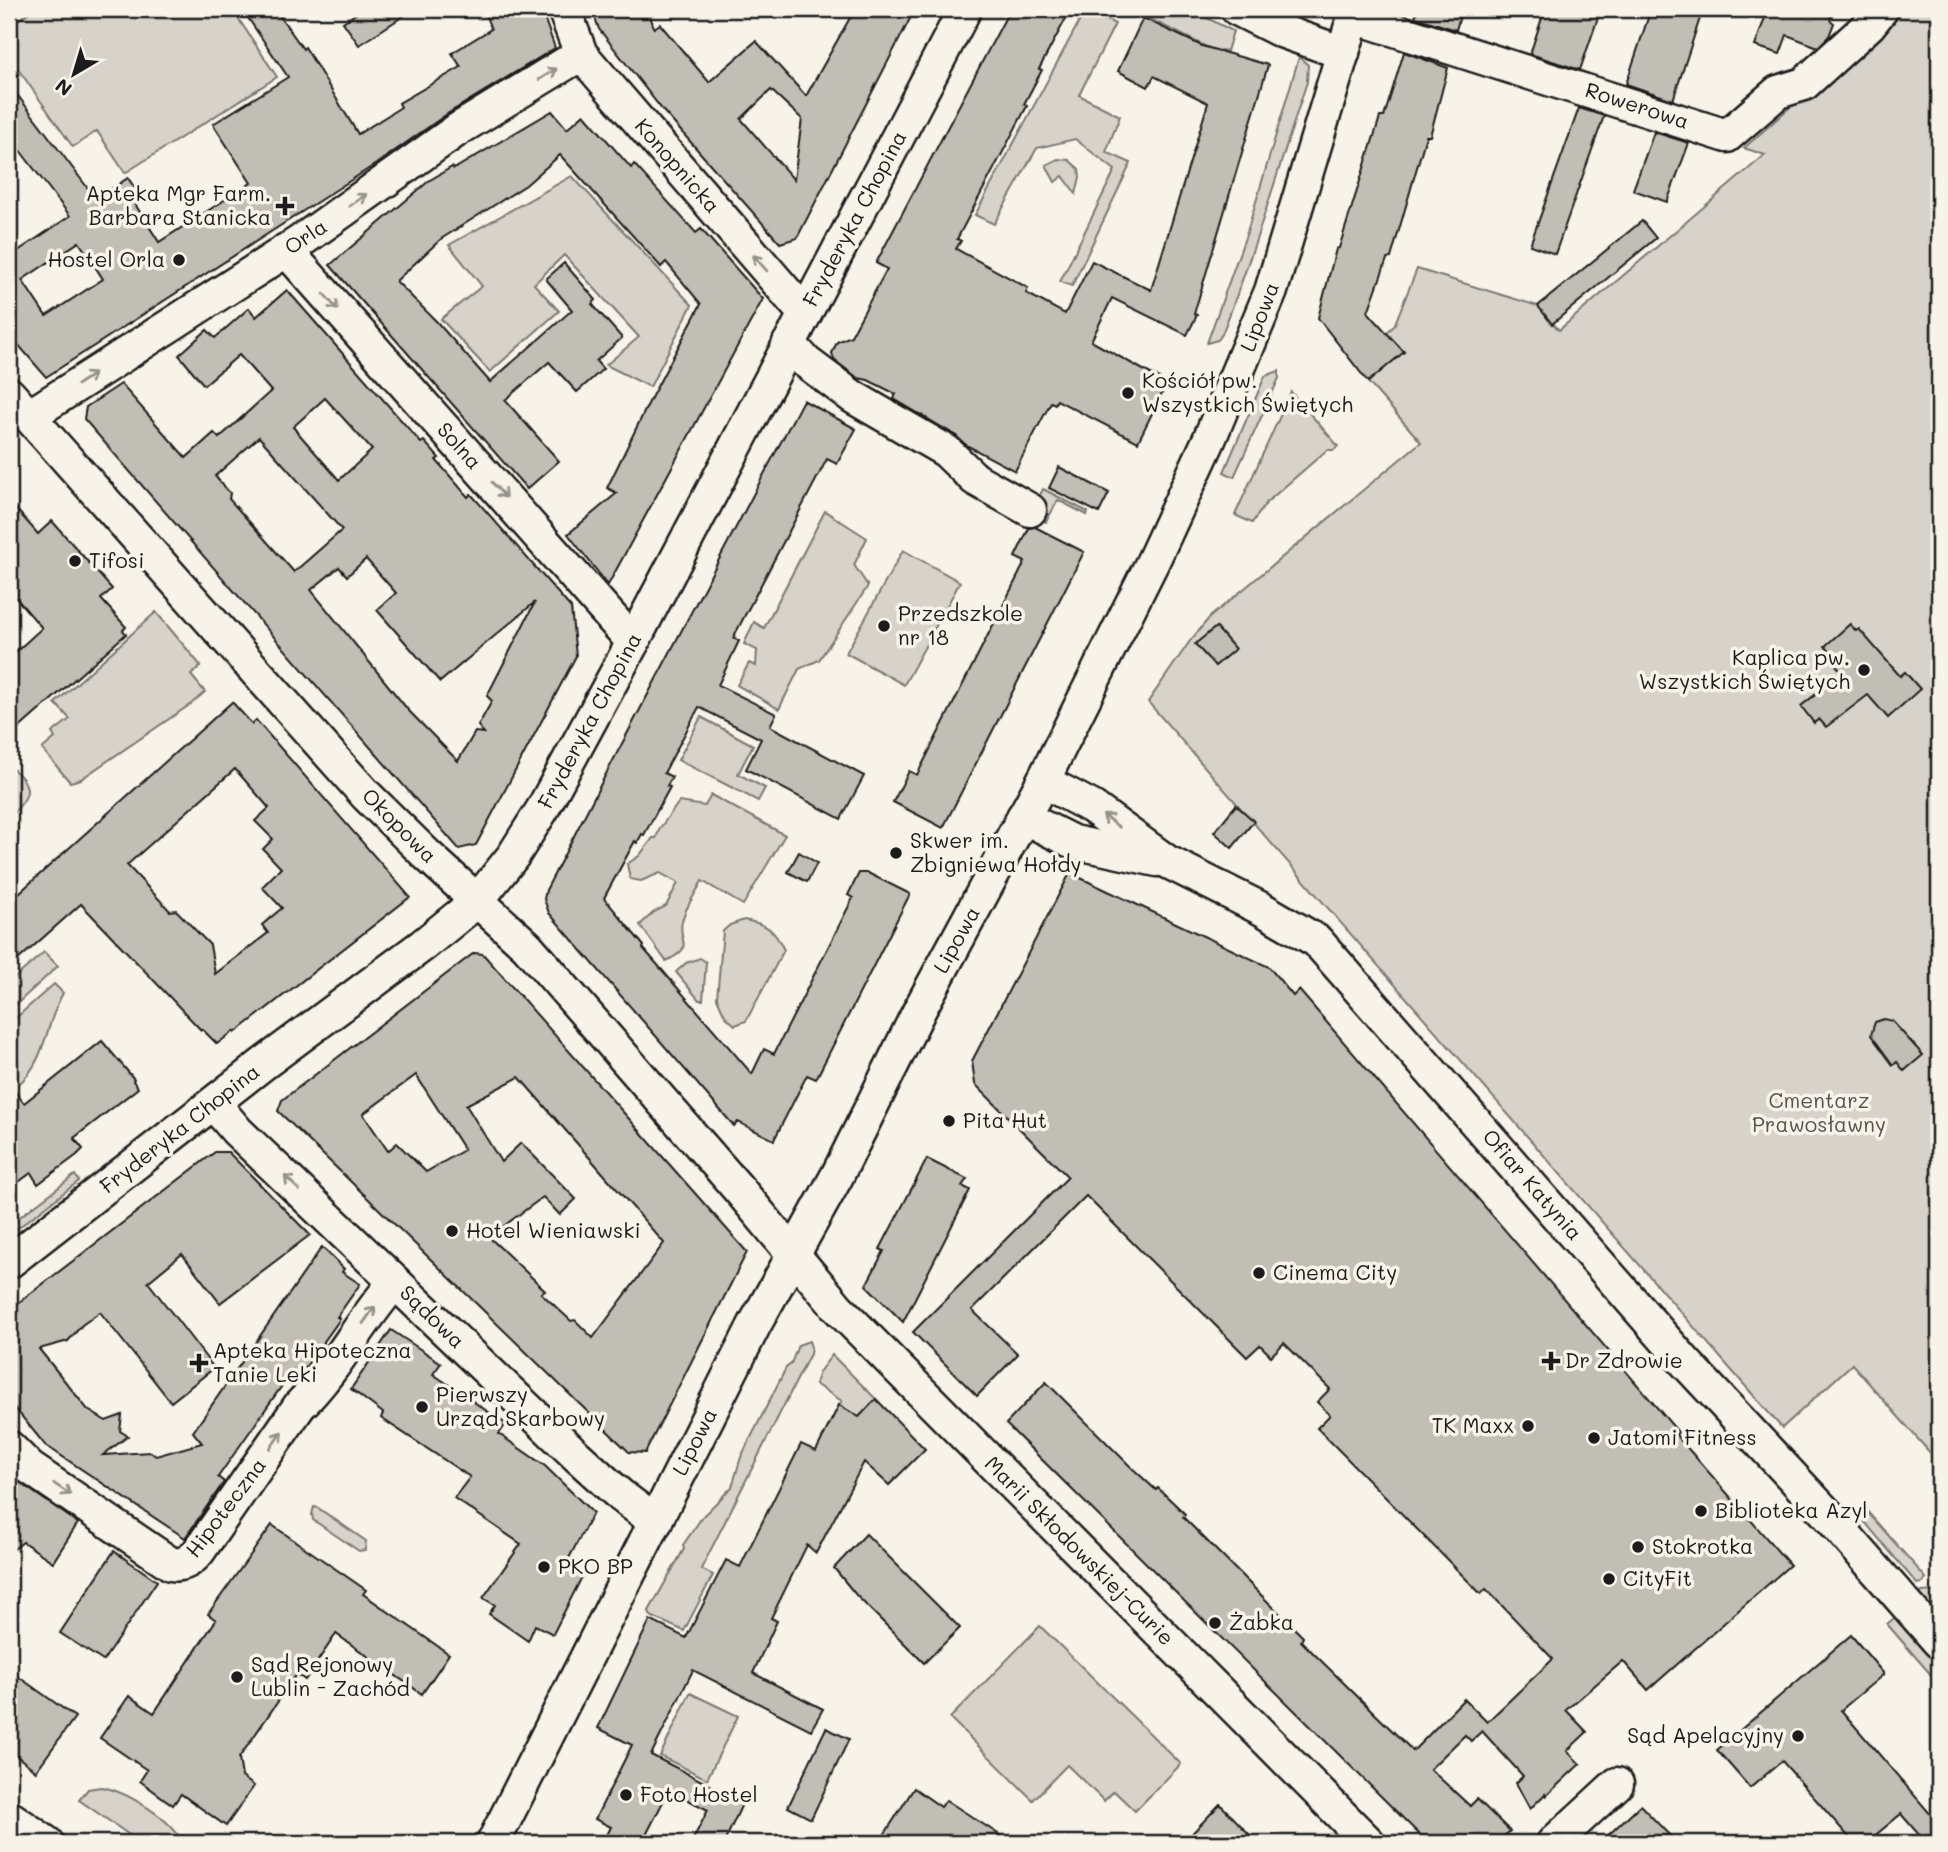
<svg xmlns="http://www.w3.org/2000/svg" width="1948" height="1852" viewBox="0 0 1948 1852" font-family="Mali,sans-serif">
	<rect width="100%" height="100%" fill="#f7f3e8"/>
	<filter id="ink" filterUnits="userSpaceOnUse"><feTurbulence type="fractalNoise" baseFrequency=".0143" numOctaves="2"/><feDisplacementMap in="SourceGraphic" scale="14" xChannelSelector="R" yChannelSelector="G"/><feConvolveMatrix kernelMatrix="1 2 1 2 8 2 1 2 1" color-interpolation-filters="sRGB"/></filter>
	<g filter="url(#ink)">
		<g fill="#d7d3cb" stroke="#7a7874" stroke-width="2">
			<polygon points="34,9 232,9 277,77 125,173 97,131 73,147 9,56 9,26"/>
			<polygon points="1086,9 1115,24 1079,95 1120,116 1106,152 1131,163 1072,286 1060,282 1115,170 1075,139 1037,148 994,224 975,215"/>
			<polygon points="1147,9 1189,9 1233,31 1227,51 1221,50 1219,53 1144,16"/>
			<polygon points="1901,9 1939,9 1939,1463 1852,1364 1782,1428 1148,702 1190,641 1210,617 1421,442 1368,382 1404,352 1386,333 1394,326 1417,269 1538,306 1559,330 1765,155 1744,148"/>
			<path d="M1299 57 1308 65 1307 82C1279 166 1255 251 1222 334L1218 340 1207 343 1247 232Z"/>
			<polygon points="1058,159 1069,160 1079,169 1080,177 1076,194 1063,176 1055,182 1046,165"/>
			<polygon points="572,176 692,305 650,387 606,365 639,337 564,255 534,284 559,311 490,372 441,319 482,286 449,245"/>
			<polygon points="1279,371 1279,378 1234,477 1224,472 1265,376"/>
			<polygon points="1291,392 1338,446 1334,450 1327,450 1267,502 1252,523 1235,515"/>
			<polygon points="1043,489 1088,512 1087,515 1058,500 1046,522 1030,514"/>
			<polygon points="825,511 867,538 854,565 868,586 819,660 799,669 779,709 737,685 749,663 756,666 757,650 744,644 754,622 764,628"/>
			<polygon points="903,550 960,582 904,685 846,653"/>
			<polygon points="156,612 201,666 191,675 205,692 191,704 81,779 70,782 42,749 55,738 52,733 70,719 55,703"/>
			<polygon points="701,717 753,745 738,774 765,788 758,801 678,760"/>
			<path d="M13 769C36 788 28 799 9 817V770Z"/>
			<path d="M711 795 785 835 743 905 702 881C696 893 685 908 682 921 677 943 697 946 666 961L640 925 654 912 666 906 678 883 660 873 641 881 630 879 627 864 639 856 653 838H656L660 828 679 802 705 806Z"/>
			<path d="M744 920C767 924 774 929 784 950L746 1021 735 1025 725 1016 717 998 723 931 730 925Z"/>
			<polygon points="44,952 58,966 9,1011 9,983"/>
			<polygon points="700,958 706,962 703,1000 699,1000 676,972 686,963"/>
			<path d="M54 984 63 993C46 1022 46 1060 20 1083L9 1069V1024Z"/>
			<polygon points="75,1175 79,1181 9,1235 9,1225"/>
			<polygon points="809,1341 811,1347 810,1354 701,1569 713,1575 684,1631 653,1617 650,1615 649,1611 684,1549 683,1545 703,1516 732,1487 741,1457 786,1368 791,1364 798,1345"/>
			<polygon points="832,1355 876,1399 858,1418 839,1405 842,1401 815,1384 819,1372"/>
			<polygon points="314,1507 318,1508 366,1541 365,1550 359,1551 313,1520 312,1514"/>
			<polygon points="1853,1508 1865,1509 1926,1578 1923,1583 1917,1584"/>
			<polygon points="1934,1591 1939,1596 1939,1621 1918,1596 1922,1592"/>
			<polygon points="1899,1614 1939,1661 1939,1684 1887,1624"/>
			<polygon points="1040,1626 1181,1764 1135,1811 1114,1791 1104,1801 1067,1765 1033,1800 950,1718"/>
			<polygon points="690,1693 738,1716 707,1779 660,1756"/>
			<path d="M101 1787C126 1791 174 1820 182 1843H141L79 1800 88 1789Z"/>
		</g>
		<g fill="#c0beb5" stroke="#1c1c1c" stroke-width="2" fill-rule="evenodd">
			<path d="M242 9H275L303 49 305 47 358 134 401 107 399 103 461 67 452 53 491 29 483 9H541L555 48 447 114 376 164 46 377 9 334V257L70 216 9 136V84L96 199 128 178 140 196 133 201 159 242 251 183 213 124 288 77ZM79 242 103 279 46 316 22 280Z"/>
			<polygon points="363,9 414,9 359,45 343,22"/>
			<path d="M592 9H648L654 28 660 24 709 82 756 41 806 96 855 9H915L797 238 780 243 664 112 599 29ZM771 90 802 119 794 180 741 119Z"/>
			<polygon points="1010,9 1071,9 1039,69 1042,70 1024,104 1027,106 957,239 961,241 956,249 1028,288 1026,293 1065,314 1092,261 1151,290 1208,103 1154,76 1148,87 1118,71 1143,18 1202,46 1268,65 1194,314 1197,315 1187,335 1112,298 1091,341 1167,383 1138,442 1057,400 1055,404 1051,402 1015,471 966,445 955,435 894,399 896,394 868,380 858,378 834,360 832,353 837,342 851,336 887,269 876,263"/>
			<polygon points="1418,9 1462,9 1456,30 1415,17"/>
			<polygon points="1545,9 1601,9 1580,70 1530,54"/>
			<polygon points="1651,9 1703,9 1673,100 1626,84"/>
			<polygon points="1768,9 1834,9 1830,20 1834,23 1829,36 1818,47 1787,35 1780,54 1755,46"/>
			<polygon points="1404,52 1448,68 1430,136 1426,136 1391,258 1387,259 1368,312 1404,352 1368,382 1318,318 1336,249 1339,248 1380,117 1384,117"/>
			<polygon points="1579,108 1604,116 1555,254 1530,245"/>
			<polygon points="552,111 567,129 584,114 631,168 634,164 696,233 701,229 763,299 608,585 568,534 617,493 607,488 652,396 701,304 666,262 661,267 560,155 526,185 441,239 396,281 436,321 490,382 572,310 546,279 564,263 596,300 592,304 622,338 596,361 603,369 577,392 549,362 505,400 559,461 527,489 330,265 430,180 452,167 454,169"/>
			<polygon points="1654,132 1689,143 1667,202 1633,190"/>
			<polygon points="1642,221 1656,238 1552,324 1538,306"/>
			<path d="M287 290 421 443 424 441 439 458 436 460 468 497 471 494 571 608 576 656 476 845 459 849 84 419 86 407 121 384 186 458 214 433 219 438 271 391 239 355 204 385 179 355 207 330 215 338 249 308 256 317ZM325 398 372 450 339 480 293 427ZM259 437 342 530 294 572 229 499 230 493 215 476ZM366 559 396 593 377 610 440 682 535 602 487 696 492 701 478 726 484 733 475 732 458 761 408 710 311 590 339 567 347 576Z"/>
			<polygon points="803,400 856,429 837,464 827,459 733,638 739,641 718,685 776,714 770,726 864,776 841,819 746,769 761,739 699,707 664,773 672,777 667,786 670,787 644,835 642,834 637,843 635,841 604,898 644,946 643,948 752,1074 764,1049 774,1054 853,898 848,895 859,873 868,873 910,894 816,1079 807,1075 774,1140 738,1122 734,1126 549,913 544,899 546,890 606,774"/>
			<polygon points="1059,467 1109,493 1099,513 1049,488"/>
			<polygon points="9,501 38,534 52,521 112,589 101,599 126,627 123,630 126,634 9,737 9,658 42,628 9,590"/>
			<polygon points="1035,527 1084,552 943,828 893,802 909,771 917,775 1025,562 1015,557 1029,528"/>
			<polygon points="1850,624 1856,631 1859,629 1900,676 1905,672 1920,689 1888,718 1868,695 1826,727 1819,719 1814,723 1801,706 1843,673 1828,656 1831,653 1825,646"/>
			<polygon points="1216,627 1235,649 1215,666 1195,644"/>
			<path d="M232 702 252 724 256 720 410 897 235 1033 234 1031 217 1044 202 1029 201 1030 81 904 9 968V902ZM235 769 269 808 255 821 273 839 263 849 281 868 262 887 282 908 262 925 268 933 215 974 210 945 176 910 170 911 127 865Z"/>
			<polygon points="1236,805 1254,821 1232,848 1214,832"/>
			<polygon points="799,852 817,863 807,882 788,872"/>
			<polygon points="1070,873 1269,967 1293,996 1299,990 1678,1432 1676,1435 1790,1565 1648,1690 1623,1661 1566,1710 1587,1732 1567,1751 1580,1764 1546,1796 1545,1794 1530,1809 1516,1783 1523,1776 1482,1731 1471,1741 1465,1735 1430,1769 1470,1806 1477,1799 1510,1831 1497,1843 1428,1843 1006,1424 1046,1382 1131,1467 1156,1490 1158,1488 1185,1514 1183,1517 1303,1637 1301,1641 1413,1751 1464,1699 1487,1722 1553,1659 1486,1589 1481,1594 1317,1428 1330,1415 1317,1402 1330,1389 1284,1343 1271,1356 1260,1345 1247,1357 1086,1196 972,1310 1018,1354 977,1396 913,1332 1068,1177 975,1084 972,1061"/>
			<path d="M474 953 483 954 747 1252 645 1453 629 1452 278 1111 282 1100ZM416 1075 464 1150 426 1172 397 1143 388 1151 363 1114ZM519 1077 664 1243 593 1338 575 1320 571 1321 541 1293 545 1290 489 1237 543 1197 560 1215 576 1199 521 1143 501 1162 466 1105Z"/>
			<polygon points="1884,1019 1892,1021 1923,1055 1904,1071 1897,1062 1893,1065 1871,1035 1875,1022"/>
			<polygon points="102,1041 134,1079 133,1081 138,1088 74,1138 83,1149 77,1155 38,1184 31,1173 9,1189 9,1084 24,1103"/>
			<polygon points="215,1152 228,1152 310,1235 220,1303 182,1254 148,1282 214,1368 171,1402 100,1312 82,1325 68,1341 39,1349 88,1410 106,1421 122,1415 120,1431 128,1436 103,1455 150,1452 156,1456 202,1443 193,1432 322,1247 344,1269 342,1272 360,1284 337,1317 340,1319 300,1375 293,1370 218,1477 224,1482 185,1538 45,1445 9,1401 9,1310"/>
			<polygon points="927,1159 967,1179 962,1186 970,1190 903,1322 866,1285 884,1251 880,1249"/>
			<polygon points="391,1330 441,1363 433,1374 506,1424 499,1434 545,1466 593,1513 568,1560 586,1569 553,1634 535,1625 528,1641 489,1614 495,1605 483,1598 521,1544 454,1498 470,1477 381,1418 383,1413 351,1389"/>
			<polygon points="876,1399 925,1449 889,1485 864,1462 816,1553 807,1545 771,1618 777,1621 753,1673 823,1709 811,1730 693,1670 651,1755 743,1802 724,1843 691,1843 708,1810 669,1790 642,1843 603,1843 611,1827 595,1819 632,1745 598,1728 650,1620 686,1638 726,1560 740,1567 801,1444 816,1451 839,1405 859,1417"/>
			<polygon points="9,1475 78,1523 53,1562 23,1542 9,1553"/>
			<polygon points="272,1525 366,1590 363,1594 449,1654 422,1694 336,1634 305,1680 297,1674 239,1758 242,1777 254,1786 226,1826 181,1794 173,1805 140,1781 147,1770 100,1738 129,1696 154,1713 216,1620 208,1614"/>
			<polygon points="866,1534 960,1628 924,1663 856,1595 834,1568"/>
			<polygon points="114,1551 157,1581 103,1661 60,1633"/>
			<polygon points="1851,1635 1884,1674 1841,1710 1939,1824 1939,1843 1926,1843 1901,1814 1866,1843 1854,1843 1782,1761 1750,1788 1717,1750"/>
			<polygon points="9,1670 75,1717 36,1771 9,1750"/>
			<polygon points="826,1728 849,1739 811,1819 788,1807"/>
			<polygon points="914,1788 941,1807 946,1800 1012,1843 879,1843"/>
			<polygon points="1220,1804 1258,1843 1183,1843"/>
			<polygon points="1640,1805 1677,1843 1600,1843"/>
		</g>
		<g fill="none" stroke-linecap="round" stroke-linejoin="round">
			<g stroke="#1c1c1c" stroke-width="37">
				<g id="minor">
					<polyline points="564,9 581,54 805,314"/>
					<polyline points="1237,9 1281,31 1343,53"/>
					<polyline points="1354,17 1727,136 1778,92 1804,84 1869,25 1882,9"/>
					<polyline points="286,250 633,642"/>
					<polyline points="789,343 806,362 853,397 946,451 975,479 1030,510"/>
					<polyline points="9,394 366,795 426,854 527,946 742,1193 838,1308 1369,1843"/>
					<polyline points="29,416 298,243 457,130 581,54"/>
					<polyline points="1043,781 1092,807 1166,861 1262,909 1317,941 1686,1363 1828,1515 1939,1642"/>
					<polyline points="1023,817 1073,842 1157,860"/>
					<polyline points="214,1104 237,1131 577,1456 620,1495 656,1522"/>
					<polyline points="9,1262 263,1064 423,945 477,901 513,856 542,810 633,642 965,9"/>
					<path d="M9 1447 30 1468 171 1564C183 1566 191 1561 199 1551L300 1405C337 1369 361 1320 395 1282"/>
					<polyline points="9,1817 47,1843"/>
					<polyline points="493,1843 755,1324 837,1176 920,1009 1043,781 1153,561 1209,440 1271,291 1356,9"/>
					<polyline points="1553,1843 1617,1784"/>
				</g>
			</g>
			<use href="#minor" stroke="#f7f3e8" stroke-width="32"/>
		</g>
		<defs><path id="oneway-shaft" d="M-6 0H5M1.5-3L5.5 0L1.5 3" fill="none" stroke-width="1.6" stroke-linecap="round" stroke-linejoin="round" transform="scale(1.75)"/></defs>
		<g stroke="#94928c">
			<use href="#oneway-shaft" transform="translate(548 74) rotate(-32)"/>
			<use href="#oneway-shaft" transform="translate(358 200) rotate(-35)"/>
			<use href="#oneway-shaft" transform="translate(760 263) rotate(-131)"/>
			<use href="#oneway-shaft" transform="translate(331 302) rotate(49)"/>
			<use href="#oneway-shaft" transform="translate(86 379) rotate(-33)"/>
			<use href="#oneway-shaft" transform="translate(499 490) rotate(48)"/>
			<use href="#oneway-shaft" transform="translate(1111 821) rotate(-143)"/>
			<use href="#oneway-shaft" transform="translate(292 1183) rotate(-136)"/>
			<use href="#oneway-shaft" transform="translate(369 1315) rotate(-55)"/>
			<use href="#oneway-shaft" transform="translate(276 1440) rotate(-55)"/>
			<use href="#oneway-shaft" transform="translate(62 1489) rotate(34)"/>
		</g>
	</g>
	<g fill="#1c1c1c" stroke="#f7f3e8" stroke-width="2.5">
		<path d="M281.5 195.5h7v7h7v7h-7v7h-7v-7h-7v-7h7z"/>
		<circle cx="179" cy="260" r="7"/>
		<circle cx="1128" cy="393" r="7"/>
		<circle cx="75" cy="561" r="7"/>
		<circle cx="884" cy="626" r="7"/>
		<circle cx="1864" cy="670" r="7"/>
		<circle cx="896" cy="853" r="7"/>
		<circle cx="949" cy="1121" r="7"/>
		<circle cx="452" cy="1231" r="7"/>
		<circle cx="1259" cy="1273" r="7"/>
		<path d="M1547.5 1350.5h7v7h7v7h-7v7h-7v-7h-7v-7h7z"/>
		<path d="M195.5 1352.5h7v7h7v7h-7v7h-7v-7h-7v-7h7z"/>
		<circle cx="422" cy="1407" r="7"/>
		<circle cx="1528" cy="1426" r="7"/>
		<circle cx="1594" cy="1438" r="7"/>
		<circle cx="1701" cy="1511" r="7"/>
		<circle cx="1638" cy="1547" r="7"/>
		<circle cx="544" cy="1567" r="7"/>
		<circle cx="1609" cy="1579" r="7"/>
		<circle cx="1215" cy="1623" r="7"/>
		<circle cx="237" cy="1677" r="7"/>
		<circle cx="1798" cy="1736" r="7"/>
		<circle cx="626" cy="1795" r="7"/>
	</g>
	<g text-anchor="middle" stroke-width="7" stroke-linejoin="round" paint-order="stroke">
		<g font-size="21" fill="#1c1c1c" stroke="#f7f3e8">
			<text transform="translate(1637 106) rotate(18)" y="7">Rowerowa</text>
			<text transform="translate(677 166) rotate(49)" y="7">Konopnicka</text>
			<text transform="translate(855 219) rotate(-62)" y="7">Fryderyka Chopina</text>
			<text transform="translate(306 237) rotate(-34)" y="7">Orla</text>
			<text transform="translate(1260 317) rotate(-69)" y="7">Lipowa</text>
			<text transform="translate(459 446) rotate(48)" y="7">Solna</text>
			<text transform="translate(590 721) rotate(-62)" y="7">Fryderyka Chopina</text>
			<text transform="translate(399 826) rotate(45)" y="7">Okopowa</text>
			<text transform="translate(957 940) rotate(-61)" y="7">Lipowa</text>
			<text transform="translate(180 1129) rotate(-38)" y="7">Fryderyka Chopina</text>
			<text transform="translate(1532 1185) rotate(49)" y="7">Ofiar Katynia</text>
			<text transform="translate(432 1317) rotate(44)" y="7">Sądowa</text>
			<text transform="translate(695 1442) rotate(-63)" y="7">Lipowa</text>
			<text transform="translate(226 1508) rotate(-53)" y="7">Hipoteczna</text>
			<text transform="translate(1079 1551) rotate(45)" y="7">Marii Skłodowskiej-Curie</text>
		</g>
		<g font-size="21" fill="#1c1c1c" stroke="#f7f3e8" text-anchor="start">
			<text x="271" y="201" text-anchor="end">Apteka Mgr Farm.<tspan x="271" dy="24">Barbara Stanicka</tspan></text>
			<text x="165" y="267" text-anchor="end">Hostel Orla</text>
			<text x="1142" y="388">Kościół pw.<tspan x="1142" dy="24">Wszystkich Świętych</tspan></text>
			<text x="89" y="568">Tifosi</text>
			<text x="898" y="621">Przedszkole<tspan x="898" dy="24">nr 18</tspan></text>
			<text x="1850" y="665" text-anchor="end">Kaplica pw.<tspan x="1850" dy="24">Wszystkich Świętych</tspan></text>
			<text x="910" y="848">Skwer im.<tspan x="910" dy="24">Zbigniewa Hołdy</tspan></text>
			<text x="963" y="1128">Pita Hut</text>
			<text x="466" y="1238">Hotel Wieniawski</text>
			<text x="1273" y="1280">Cinema City</text>
			<text x="213" y="1358">Apteka Hipoteczna<tspan x="213" dy="24">Tanie Leki</tspan></text>
			<text x="1565" y="1368">Dr Zdrowie</text>
			<text x="436" y="1402">Pierwszy<tspan x="436" dy="24">Urząd Skarbowy</tspan></text>
			<text x="1514" y="1433" text-anchor="end">TK Maxx</text>
			<text x="1608" y="1445">Jatomi Fitness</text>
			<text x="1715" y="1518">Biblioteka Azyl</text>
			<text x="1652" y="1554">Stokrotka</text>
			<text x="558" y="1574">PKO BP</text>
			<text x="1623" y="1586">CityFit</text>
			<text x="1229" y="1630">Żabka</text>
			<text x="251" y="1672">Sąd Rejonowy<tspan x="251" dy="24">Lublin - Zachód</tspan></text>
			<text x="1784" y="1743" text-anchor="end">Sąd Apelacyjny</text>
			<text x="640" y="1802">Foto Hostel</text>
		</g>
		<g font-size="21" fill="#545351" stroke="#f7f3e8">
			<text x="1819" y="1108">Cmentarz<tspan x="1819" dy="24">Prawosławny</tspan></text>
		</g>
	</g>
	<rect width="1948" height="1852" fill="none" stroke="#f7f3e8" stroke-width="35"/>
	<rect x="18" y="18" width="1913" height="1817" fill="none" stroke="#1c1c1c" stroke-width="2.5" filter="url(#ink)"/>
	<g transform="translate(74 74) rotate(218)" stroke="#f7f3e8" stroke-width="5" paint-order="stroke">
	<path d="M0-5L12 26L0 18L-12 26Z" fill="#1c1c1c"/>
	<text y="-10" font-size="19" font-weight="bold" text-anchor="middle" fill="#1c1c1c">N</text>
	</g>
</svg>
